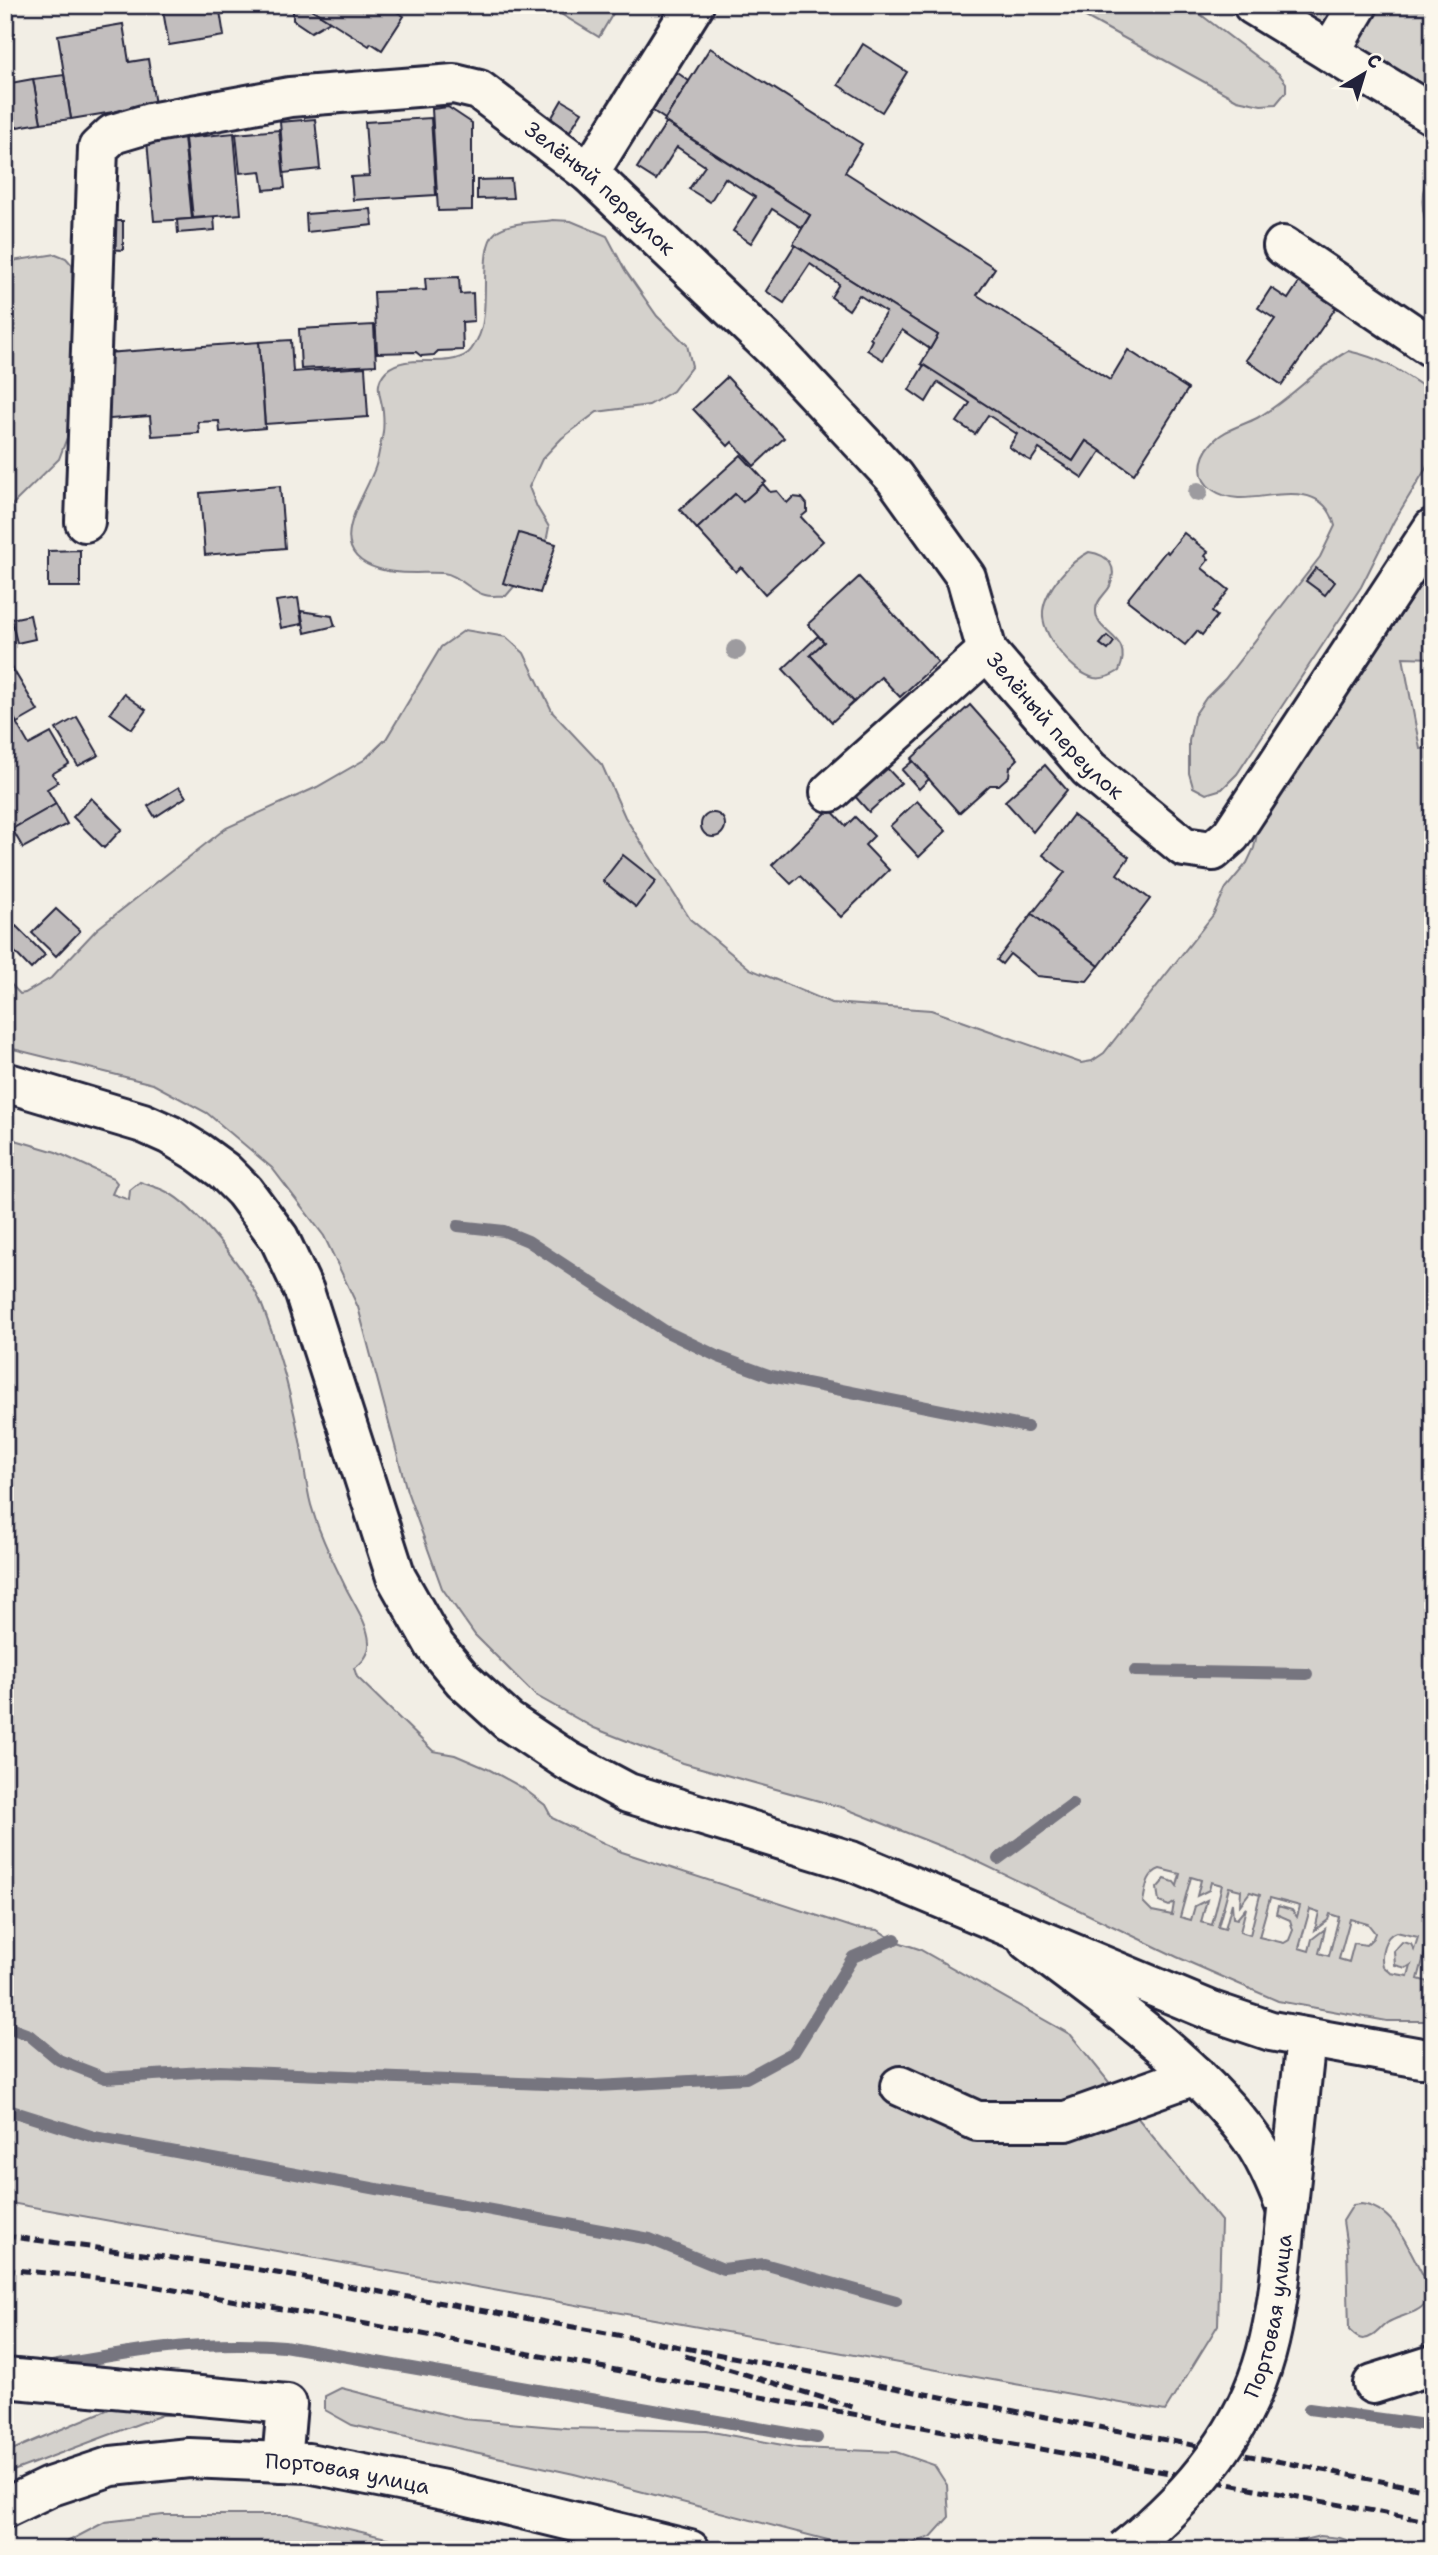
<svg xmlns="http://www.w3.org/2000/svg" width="1438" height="2555" viewBox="0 0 1438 2555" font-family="'Shantell Sans',sans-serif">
	<rect width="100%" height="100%" fill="#f2eee5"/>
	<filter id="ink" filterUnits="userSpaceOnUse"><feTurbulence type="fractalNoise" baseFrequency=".0143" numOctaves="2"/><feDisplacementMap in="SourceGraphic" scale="14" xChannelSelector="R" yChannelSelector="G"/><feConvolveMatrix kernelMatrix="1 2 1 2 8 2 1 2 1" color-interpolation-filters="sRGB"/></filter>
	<g filter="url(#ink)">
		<g fill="#d4d1cc" stroke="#7b7a84" stroke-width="2" fill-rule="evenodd">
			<polygon points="546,5 618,5 599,37"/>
			<polygon points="1064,5 1188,5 1279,74 1286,83 1286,92 1276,104 1261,105 1237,100"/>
			<polygon points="1260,5 1344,5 1324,38"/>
			<polygon points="1367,5 1433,5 1433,103 1347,76"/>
			<path d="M1433 168V242C1422 218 1416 191 1433 168Z"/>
			<path d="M553 220 571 221 607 236 625 270 657 316 687 345 692 366 673 391 649 405 597 412 562 438 542 459 529 487 537 507 549 527 544 552 506 596C500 595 491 597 485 595 470 591 458 574 443 573 422 572 399 575 379 569 322 552 362 503 375 468 378 460 379 451 381 442 384 432 384 422 383 411 381 395 373 385 386 371 407 351 446 370 468 353 472 350 475 343 477 340 493 313 476 248 496 232 509 221 537 223 553 220Z"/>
			<polygon points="56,254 66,258 72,265 76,413 59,459 13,504 5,523 5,262"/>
			<path d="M1348 351C1385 359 1402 372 1433 393V452L1425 470 1394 521 1361 587 1237 774 1222 789 1206 794 1193 787 1189 773V741L1194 716 1206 698 1225 679 1320 557 1335 526C1331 509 1321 498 1303 495 1274 489 1239 508 1213 490 1196 479 1199 458 1211 444 1223 429 1242 426 1257 418 1290 400 1315 369 1348 351Z"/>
			<path d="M1089 552C1109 555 1118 567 1110 586 1106 594 1096 600 1096 610 1095 636 1135 634 1119 671 1111 676 1103 680 1094 678 1071 672 1041 635 1043 611 1045 589 1071 561 1089 552Z"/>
			<path d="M1433 573V658L1403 657 1420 749 1433 748V1942L1428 1941 1418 1979 1428 1982 1433 1966V2021H1387L1278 2001 1177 1957 968 1857 844 1808 683 1763 594 1728 535 1695 475 1635 442 1588 407 1491 358 1307 324 1236 272 1168 207 1113 153 1084 5 1047V978L20 994 25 993 51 978 97 929 226 828 317 787 364 760 386 739 441 647 465 630 506 637 524 653 553 713 602 765 625 817 690 919 750 969 831 1003 931 1010 1081 1063 1092 1061 1104 1053 1213 915 1226 888 1247 863 1254 848 1257 834 1265 816 1428 574 1429 577ZM1160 1869 1180 1874 1177 1886 1174 1882 1165 1879 1157 1888 1159 1902 1169 1906 1174 1903 1172 1915 1152 1911 1143 1902C1146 1889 1146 1874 1160 1869ZM1191 1877 1201 1880 1197 1896 1209 1890 1211 1882 1222 1885 1212 1925 1201 1922 1207 1900 1195 1906 1191 1920 1180 1917ZM1229 1887 1241 1890 1240 1905 1250 1892 1260 1895 1250 1935 1240 1932 1246 1908 1237 1919 1233 1918 1232 1903 1225 1929 1218 1927ZM1270 1898 1300 1906 1297 1917 1292 1910 1278 1906 1276 1914 1290 1920 1293 1930 1289 1940 1284 1943 1259 1937ZM1310 1909 1319 1912 1315 1930 1328 1920 1330 1914 1339 1917 1329 1956 1319 1953 1325 1929 1312 1939 1309 1951 1299 1948ZM1350 1919 1368 1924 1375 1933 1373 1938 1366 1945 1354 1943 1349 1962 1339 1959ZM1396 1932 1418 1937 1414 1950 1411 1944 1402 1942 1394 1951 1395 1965 1406 1968 1411 1965 1408 1976 1391 1973 1383 1966C1380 1954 1384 1936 1396 1932Z"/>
			<path d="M5 1137 56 1152 113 1178 117 1183 112 1194 129 1200 130 1190 140 1182C148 1185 157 1187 165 1191 195 1205 248 1273 261 1303 278 1345 290 1392 299 1436 304 1459 305 1483 311 1505 319 1534 333 1561 346 1588 354 1604 368 1624 369 1642 370 1653 363 1663 354 1668L357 1677 433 1751 455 1755 490 1770 523 1788 545 1805 552 1818 622 1852 855 1928 878 1930 895 1941 919 1949 1071 2035 1221 2221 1218 2325 1165 2411 5 2202Z"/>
			<path d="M1361 2204C1399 2208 1410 2257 1429 2285 1429 2291 1430 2296 1427 2301 1418 2315 1399 2315 1387 2323 1380 2328 1373 2339 1363 2339 1357 2339 1353 2334 1349 2330L1347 2248 1343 2221 1353 2205Z"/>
			<polygon points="222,2388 215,2415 162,2415 5,2474 5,2453 109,2409"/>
			<polygon points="341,2388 463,2419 566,2428 707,2431 799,2448 896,2452 934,2465 947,2485 949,2517 931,2537 891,2550 847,2545 574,2474 352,2425 325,2410 325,2396"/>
			<polygon points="163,2515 291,2515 436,2550 52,2550 105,2522"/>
			<polygon points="1320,2536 1340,2538 1378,2550 1287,2550 1300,2541"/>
		</g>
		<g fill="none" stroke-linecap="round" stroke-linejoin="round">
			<g stroke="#76747f" stroke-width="12">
				<polyline points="458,1226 504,1231 528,1241 665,1331 719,1357 771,1376 1027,1427"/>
				<polyline points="1135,1671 1307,1674"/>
				<polyline points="998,1859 1072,1804"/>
				<polyline points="5,2026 29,2035 59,2060 105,2078 219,2071 597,2086 746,2078 794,2052 853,1957 895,1939"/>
				<polyline points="5,2109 94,2137 650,2239 723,2269 764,2264 896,2301"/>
				<path d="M47 2367C128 2352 202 2339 284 2346L817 2438"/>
				<polyline points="1309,2409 1433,2426"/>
			</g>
		</g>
		<g fill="#c2bebe" stroke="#22223b" stroke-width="2">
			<polygon points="162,5 219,5 224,36 169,45"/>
			<polygon points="293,5 305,5 330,21 311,32 293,20"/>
			<polygon points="305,5 394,5 392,9 404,16 382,50 371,43 369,46"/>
			<polygon points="123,24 129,62 148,59 155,105 71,119 58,35"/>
			<polygon points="863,44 907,72 882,112 838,85"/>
			<polygon points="710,48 862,144 845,172 995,268 977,295 1110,380 1128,350 1188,389 1134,474 1086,441 1073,461 921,364 938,335 795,245 793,244 810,215 664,121"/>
			<polygon points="675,71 689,81 665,119 650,109"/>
			<polygon points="64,75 71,119 41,123 33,79"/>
			<polygon points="33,79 41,123 11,128 5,84"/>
			<polygon points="562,100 582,112 570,131 551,119"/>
			<polygon points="448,107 472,123 472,210 438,211 432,109"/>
			<polygon points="431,118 436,195 353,200 351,177 369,176 365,122"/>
			<polygon points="315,119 320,169 284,173 280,122"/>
			<polygon points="666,123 810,215 802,228 772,209 751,243 733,231 755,197 725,178 710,202 689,189 705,166 677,147 656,180 637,168"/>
			<polygon points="279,130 285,188 264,190 261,171 240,173 236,134"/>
			<polygon points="234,133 241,214 193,218 185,138"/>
			<polygon points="184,137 192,219 154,221 147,140"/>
			<polygon points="511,179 513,198 477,199 477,180"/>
			<polygon points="371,209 373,225 307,232 306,214"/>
			<polygon points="214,217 215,230 178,233 177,220"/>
			<polygon points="107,221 123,221 123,250 106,249"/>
			<polygon points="795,245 938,335 930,349 902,330 883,360 867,350 872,340 870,338 886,312 859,295 849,310 831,297 839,284 810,264 784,303 766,291"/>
			<polygon points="459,277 460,294 473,293 474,321 462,322 463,350 438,351 434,355 421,356 416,352 377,353 374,292 426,290 425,278"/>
			<polygon points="1300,281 1337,306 1282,385 1246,360 1275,319 1258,308 1271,288 1288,299"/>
			<polygon points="374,325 376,365 301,369 299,329"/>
			<polygon points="291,340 293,372 365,367 368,417 265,424 259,342"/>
			<polygon points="259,342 265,428 220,432 219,421 198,422 199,433 152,436 150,416 97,420 92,354"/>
			<polygon points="924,365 1073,461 1086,441 1101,451 1083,478 1039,449 1031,461 1027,459 1009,447 1017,434 988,415 975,434 957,422 970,403 938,382 926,402 909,390"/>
			<polygon points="727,377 784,438 754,466 732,442 728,446 693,409"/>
			<polygon points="741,455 766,482 743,502 735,494 697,529 680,510"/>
			<polygon points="763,484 770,492 777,491 787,503 793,497 802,498 807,504 807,512 801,517 823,541 765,594 741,567 736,572 697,529 735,494 743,502"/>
			<polygon points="280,486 285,548 205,555 200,493"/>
			<polygon points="519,533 556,544 540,593 503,583"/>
			<polygon points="1184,533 1208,552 1205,556 1209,559 1202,568 1229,590 1212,612 1217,616 1202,635 1197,631 1185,645 1127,600 1166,551 1168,553"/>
			<polygon points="80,550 80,587 48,587 48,551"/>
			<polygon points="1316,568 1335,582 1325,595 1306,581"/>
			<polygon points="859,577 938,662 900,697 881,677 854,702 810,655 824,642 808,624"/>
			<polygon points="298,598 302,624 281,628 276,601"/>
			<polygon points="301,611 332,616 335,626 305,633"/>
			<polygon points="30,615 35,639 17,643 11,619"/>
			<polygon points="818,636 824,642 810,655 854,702 832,722 783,669"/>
			<polygon points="1107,636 1114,642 1108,650 1100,644"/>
			<polygon points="10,664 38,711 17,723 5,703 5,667"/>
			<polygon points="124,694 146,710 132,729 110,713"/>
			<polygon points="5,703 29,745 51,733 69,764 52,774 58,782 47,789 56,804 12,829 5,818"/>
			<polygon points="970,705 1018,759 1010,767 1009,776 999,785 990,785 959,813 911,759"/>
			<polygon points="77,717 99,755 78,766 56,729"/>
			<polygon points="913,761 929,779 919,789 902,770"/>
			<polygon points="884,765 901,783 869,812 853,794"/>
			<polygon points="1045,765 1067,790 1033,832 1005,801"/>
			<polygon points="179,787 186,797 155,817 148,806"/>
			<polygon points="91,798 122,829 104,848 73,817"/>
			<polygon points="917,801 946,831 919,857 890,826"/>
			<polygon points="56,804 67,824 23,848 12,829"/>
			<polygon points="830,809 846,826 855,817 874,836 865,845 889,870 841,917 800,876 791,884 772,865"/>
			<circle cx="713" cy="825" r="12"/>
			<polygon points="1073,815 1129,857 1117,874 1150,899 1099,966 1032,914 1065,872 1043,855"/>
			<polygon points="623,855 656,881 636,907 603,881"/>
			<polygon points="56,909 80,931 56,956 32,933"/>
			<polygon points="1032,914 1099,966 1087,981 1037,976 1010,954 1002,964 997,960"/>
			<polygon points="16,926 45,955 31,969 5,942 5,937"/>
		</g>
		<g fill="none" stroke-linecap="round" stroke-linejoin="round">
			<g stroke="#22223b" stroke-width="44">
				<g id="minor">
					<polyline points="1253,5 1433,115"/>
					<polyline points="1330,52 1358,5"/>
					<polyline points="589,173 694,5"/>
					<polyline points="1283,246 1433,348"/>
					<path id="s1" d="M85 522 98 148 113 134 150 123 290 97 454 84 479 90 589 173 777 352 894 477 966 577 987 651 1089 769 1184 847 1213 851 1231 835 1433 528"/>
					<polyline points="830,792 987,651"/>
					<path d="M1028 1941C1103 1999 1186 2055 1245 2130 1264 2154 1276 2183 1287 2211"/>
					<polyline points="900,2086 977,2121 1066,2121 1195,2075"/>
					<polyline points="1288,2206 1306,2038"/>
					<polyline points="5,2378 287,2404 282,2462"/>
					<polyline points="1373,2384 1433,2365"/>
					<path id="s2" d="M5 2508 49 2487 112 2466 189 2458 308 2463 444 2490 690 2550"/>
				</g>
			</g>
			<g stroke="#22223b" stroke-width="44">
				<polyline id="major" points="5,1082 143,1123 170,1135 198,1152 224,1171 244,1191 279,1238 304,1291 396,1577 435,1646 463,1680 508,1721 568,1761 628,1793 851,1861 1212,2011 1271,2031 1421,2058 1433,2058"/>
			</g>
			<use href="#minor" stroke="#fbf7ec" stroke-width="38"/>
			<use href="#major" stroke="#fbf7ec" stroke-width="38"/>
			<g stroke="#22223b" stroke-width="5" stroke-dasharray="10 5" stroke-linecap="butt">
				<polyline points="5,2236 249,2268 612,2334 1433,2491"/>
				<polyline points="5,2269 118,2280 417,2333 1433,2522"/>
				<polyline points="685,2356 853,2407"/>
			</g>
			<g stroke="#22223b" stroke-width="44" stroke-linecap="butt">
				<g id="minor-bridge">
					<path id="s3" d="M1124 2550C1188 2499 1244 2434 1266 2354 1279 2307 1282 2258 1287 2211"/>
				</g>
			</g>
			<use href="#minor-bridge" stroke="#fbf7ec" stroke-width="38"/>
		</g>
		<g fill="#9d9b9f">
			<circle cx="1198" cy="492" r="10"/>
			<circle cx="736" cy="650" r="10"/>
		</g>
	</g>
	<g text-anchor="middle" stroke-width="6" stroke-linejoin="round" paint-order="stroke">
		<g font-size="21" fill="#22223b" stroke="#fbf7ec">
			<text dy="7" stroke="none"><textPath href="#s1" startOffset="922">Зелёный переулок</textPath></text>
			<text dy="7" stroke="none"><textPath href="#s1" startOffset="1636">Зелёный переулок</textPath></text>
			<text dy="7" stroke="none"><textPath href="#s3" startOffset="284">Портовая улица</textPath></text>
			<text dy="7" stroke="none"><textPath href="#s2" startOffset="352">Портовая улица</textPath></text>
		</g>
	</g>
	<rect width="1438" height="2555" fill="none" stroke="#fbf7ec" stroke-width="28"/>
	<rect x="14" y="14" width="1410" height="2527" fill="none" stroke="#22223b" stroke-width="2.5" filter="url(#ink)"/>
	<g transform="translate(1364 74) rotate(38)" stroke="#fbf7ec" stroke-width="5" paint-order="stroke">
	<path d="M0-5L12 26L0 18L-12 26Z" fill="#22223b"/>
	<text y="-10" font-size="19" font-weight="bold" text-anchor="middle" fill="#22223b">С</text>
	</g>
</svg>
